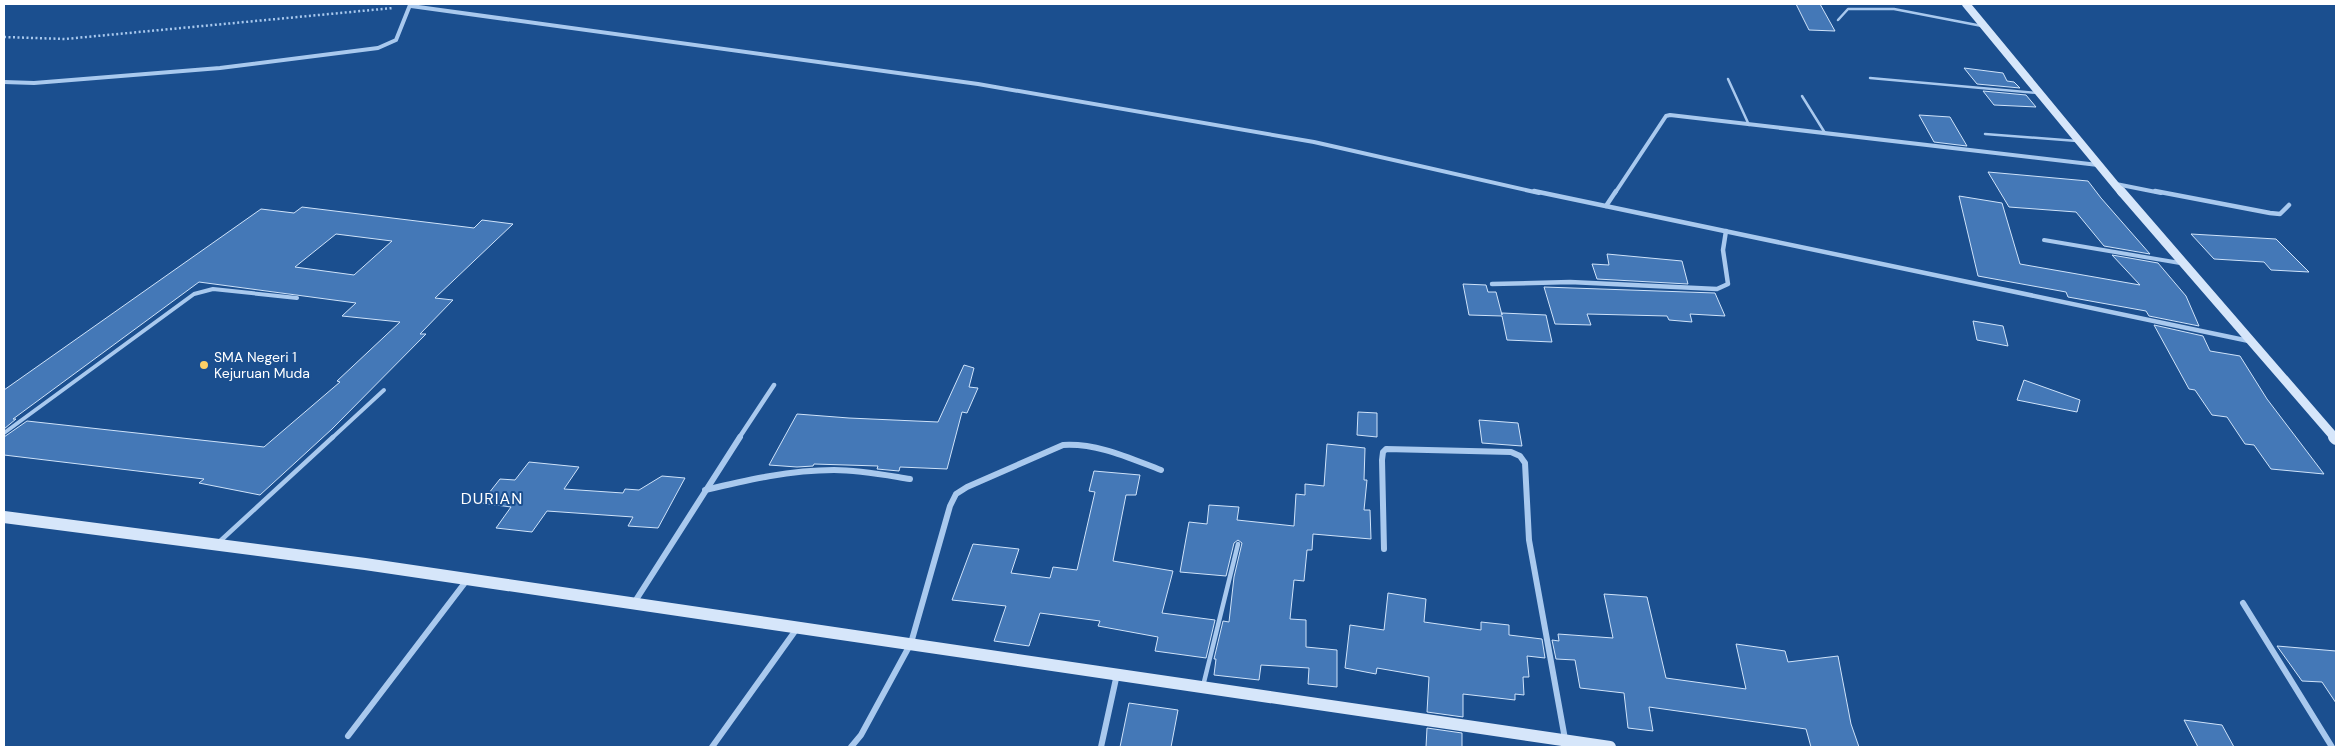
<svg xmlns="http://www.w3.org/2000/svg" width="2340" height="751" viewBox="0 0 2340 751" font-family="'DM Sans',sans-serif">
	<rect width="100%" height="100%" fill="#1b4f8f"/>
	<g fill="#4478b7" stroke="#cfe3fa" fill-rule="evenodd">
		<polygon points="1796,4 1820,4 1835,31 1809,30"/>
		<polygon points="1964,68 2003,73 2007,81 2014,82 2020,88 1977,84"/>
		<polygon points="1983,91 2026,95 2036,107 1994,105"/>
		<polygon points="1919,115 1950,117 1967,146 1934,142"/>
		<polygon points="1988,172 2088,181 2101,198 2150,254 2104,246 2076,212 2009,207"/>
		<polygon points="1959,196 2002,203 2020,264 2140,285 2112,255 2158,263 2186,296 2199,326 2149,316 2146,311 2068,297 2066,292 1978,276"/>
		<path d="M302 207 474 228 482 220 513 224 435 298 453 300 420 334H426L332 429 260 495 199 483 204 479 4 455V437L27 421 264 447 340 382 337 381 400 322 342 316 356 303 199 282 13 419H16L4 429V390L261 209 294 213ZM336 234 392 241 354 275 295 267Z"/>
		<polygon points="2191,234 2276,239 2309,272 2271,270 2264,262 2214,259"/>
		<polygon points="1607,254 1682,261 1688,284 1597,279 1592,264 1609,265"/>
		<polygon points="1463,284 1486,285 1488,292 1496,292 1502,315 1502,313 1546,315 1552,342 1507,340 1502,316 1469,315"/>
		<polygon points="1544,287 1715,293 1725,316 1690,314 1692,322 1669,320 1667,316 1587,314 1591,325 1555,324"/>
		<polygon points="1973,321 2003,326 2008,346 1977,340"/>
		<polygon points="2154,325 2203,336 2210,351 2240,356 2267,399 2324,474 2271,469 2254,445 2245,444 2227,417 2212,415 2195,390 2189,389"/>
		<polygon points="964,365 974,368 969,387 978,388 967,413 962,412 947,469 900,467 899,471 877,469 878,466 814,464 813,466 797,467 769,465 797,414 849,418 938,422"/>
		<polygon points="2024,380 2080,400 2077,412 2017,400"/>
		<polygon points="1358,412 1377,413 1377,437 1357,435"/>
		<polygon points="1479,420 1518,423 1522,446 1482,443"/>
		<polygon points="1327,444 1365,448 1364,480 1367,480 1364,510 1370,510 1371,539 1313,534 1312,550 1307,550 1304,581 1294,580 1290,619 1306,620 1306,647 1337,650 1337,687 1308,684 1309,668 1261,665 1259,680 1214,675 1216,659 1214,659 1223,621 1229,622 1234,577 1242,543 1238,540 1234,543 1226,576 1180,572 1189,522 1207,524 1209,505 1239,507 1237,520 1294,526 1296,494 1305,495 1305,484 1324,486"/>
		<polygon points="529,462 579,467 564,489 623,493 625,489 639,490 662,476 685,478 658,528 628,526 633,517 547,511 532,532 496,528 511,507 481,503 500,479 515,480"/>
		<polygon points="1094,471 1140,475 1136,495 1126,495 1113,561 1173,571 1162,613 1215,620 1206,658 1155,651 1158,637 1098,626 1100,621 1040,613 1029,646 994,641 1006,606 952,600 973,544 1019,549 1011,573 1050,578 1053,567 1077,570 1095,492 1089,491"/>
		<polygon points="1388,593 1426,599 1424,622 1481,630 1481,622 1509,625 1509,635 1542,639 1545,658 1527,656 1529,677 1523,677 1524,695 1515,694 1515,700 1463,694 1463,717 1427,712 1429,677 1377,668 1376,674 1345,668 1350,625 1384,630"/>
		<polygon points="1604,594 1647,597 1666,678 1746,689 1736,644 1785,651 1788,662 1838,656 1851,724 1859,747 1811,747 1806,729 1649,707 1653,731 1628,728 1624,693 1580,688 1575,660 1556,659 1552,640 1559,641 1558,634 1613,638"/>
		<polygon points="2277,646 2336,651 2336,703 2322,682 2302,681"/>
		<polygon points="1129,703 1178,710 1171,747 1120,747"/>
		<polygon points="2184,720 2222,725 2234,747 2198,747"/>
		<polygon points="1427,728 1462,733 1462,747 1426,747"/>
	</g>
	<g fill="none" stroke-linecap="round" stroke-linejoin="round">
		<polyline stroke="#a9c9ee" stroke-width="2.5" stroke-dasharray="2 2.5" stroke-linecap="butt" points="4,37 65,39 393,8"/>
		<g stroke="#a9c9ee" stroke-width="2.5">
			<polyline points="1838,20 1848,9 1894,9 1982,26"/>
			<polyline points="1870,78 2038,93"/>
			<polyline points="1728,79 1749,125"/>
			<polyline points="1802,96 1825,133"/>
			<polyline points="1985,134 2077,141"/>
		</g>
		<g stroke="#a9c9ee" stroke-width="4">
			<polyline points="2044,240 2180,263"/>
			<polyline points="4,433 194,294 213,289 297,298"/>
			<polyline points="332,438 384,390"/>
		</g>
		<g stroke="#a9c9ee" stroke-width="4.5">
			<polyline points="218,543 333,437"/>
			<polyline points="1203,686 1238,544"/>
		</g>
		<g stroke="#a9c9ee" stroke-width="4">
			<polyline points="411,6 978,84 1314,142 1539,193"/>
			<polyline points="4,82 34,83 220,68 378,48 396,40 410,5"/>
			<polyline points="2116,184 2161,193"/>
			<polyline points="1615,193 1666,116 1670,115 2098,165"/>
		</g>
		<g stroke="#a9c9ee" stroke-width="4.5">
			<polyline points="1534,191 2249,341"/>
			<polyline points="2155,191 2270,213 2280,214 2289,205"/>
			<polyline points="1606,206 1616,191"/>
			<polyline points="1492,284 1570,282 1717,289 1728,284 1723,250 1726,231"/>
			<polyline points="739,438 774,385"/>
		</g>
		<g stroke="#a9c9ee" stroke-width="6">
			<path d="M705 490C747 480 790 470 834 470 860 470 885 475 910 479"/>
			<polyline points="1384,549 1382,460 1383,452 1386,449 1511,452 1520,456 1525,463 1529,540 1565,739"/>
			<polyline points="634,603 740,437"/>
			<polyline points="2243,603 2332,747"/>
			<polyline points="348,736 467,580"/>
			<polyline points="712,747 798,627"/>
			<path d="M851 747 861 735 911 643 950 506 956 494 967 487 1063 445C1098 443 1129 458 1161 470"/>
			<polyline points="1101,747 1117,674"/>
		</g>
		<polyline stroke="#d6e6fa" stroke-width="8" points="1966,4 2122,193"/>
		<polyline stroke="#d6e6fa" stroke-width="9" points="2121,191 2335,438"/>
		<g stroke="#d6e6fa" stroke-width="12">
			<polyline points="2334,437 2336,439"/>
			<polyline points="4,517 365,564 1610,747"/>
		</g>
	</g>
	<circle fill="#ffd166" stroke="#1b4f8f" stroke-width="2" cx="204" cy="365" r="5"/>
	<g text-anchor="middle" stroke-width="4" stroke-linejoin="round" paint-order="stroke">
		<g font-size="14" fill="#fff" stroke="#1b4f8f" text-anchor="start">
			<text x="214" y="362">SMA Negeri 1<tspan x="214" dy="16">Kejuruan Muda</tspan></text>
		</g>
		<g font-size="16" letter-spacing="1" fill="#fff" stroke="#1b4f8f">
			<text x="492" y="504">DURIAN</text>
		</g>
	</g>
	<rect width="2340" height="751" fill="none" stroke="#ffffff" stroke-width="10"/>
</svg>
